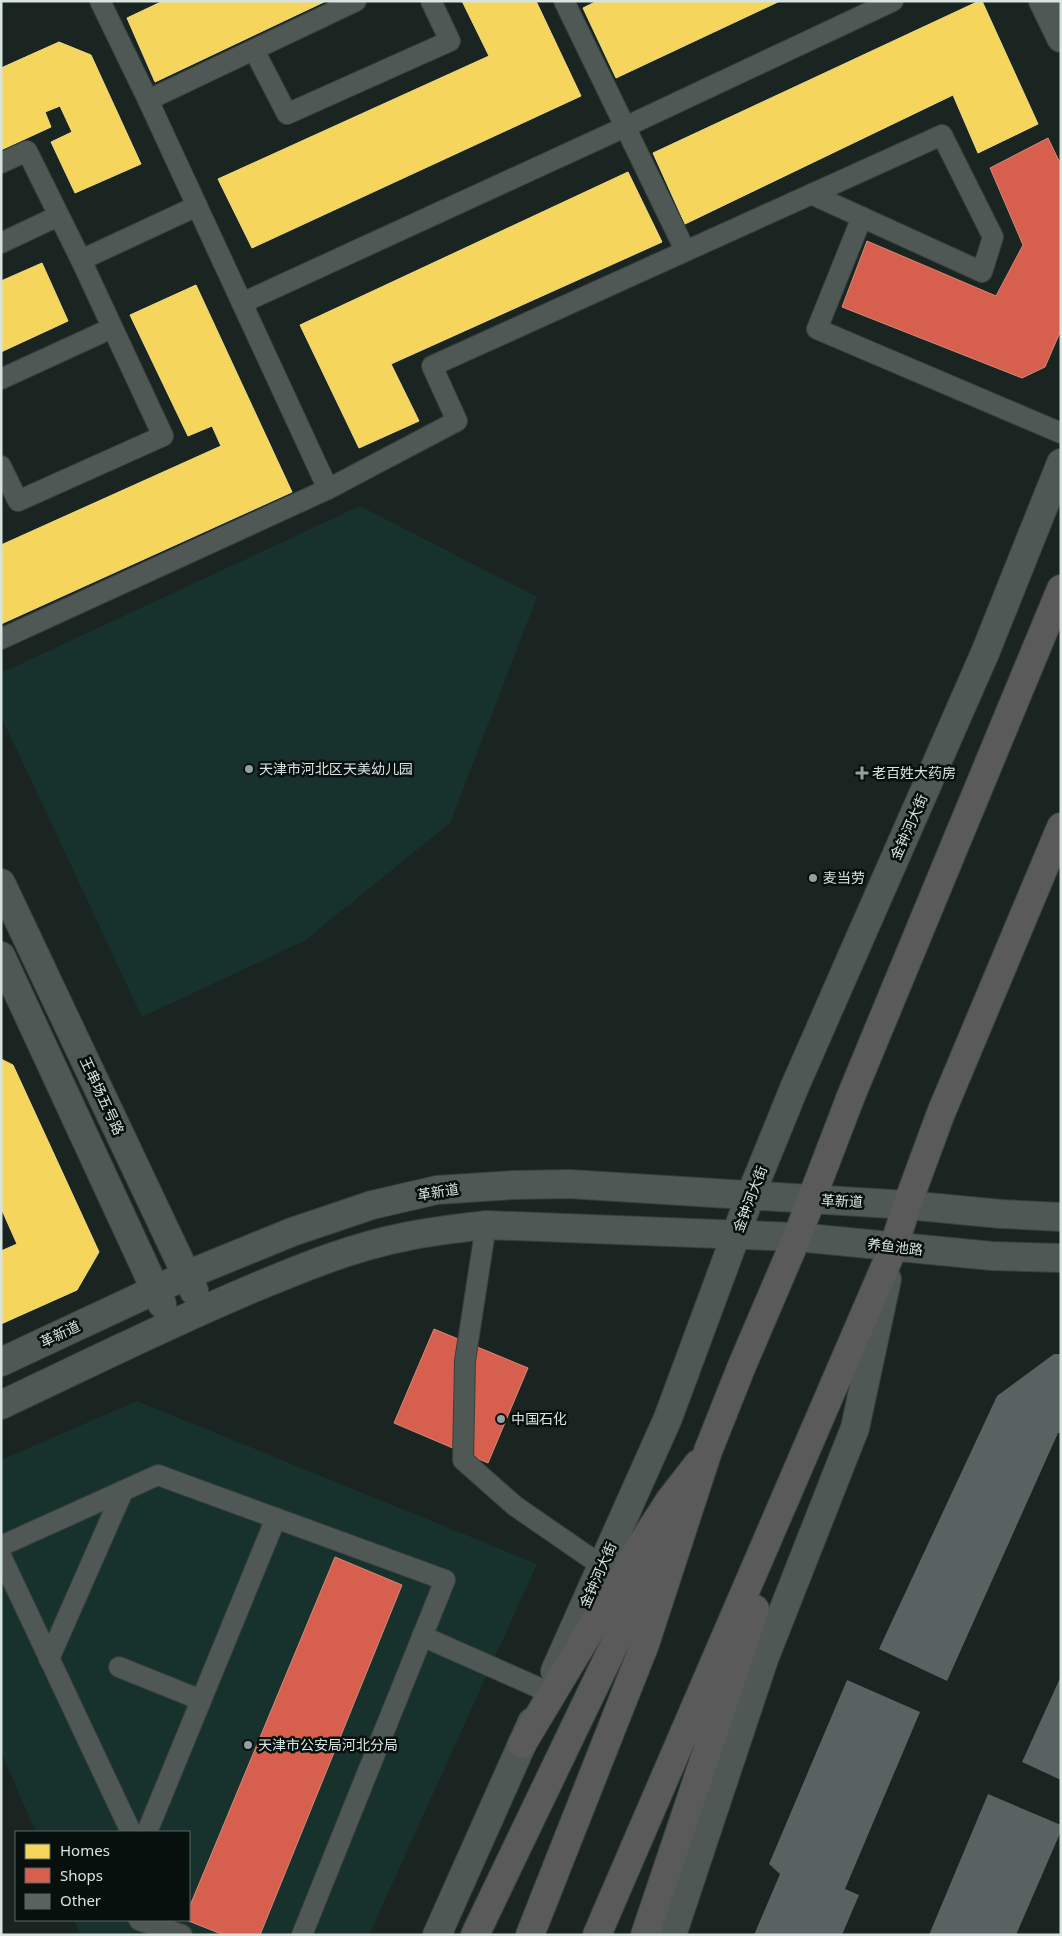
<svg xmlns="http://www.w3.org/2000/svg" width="1062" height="1936" viewBox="0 0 1062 1936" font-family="'Noto Sans','Noto Sans SC',sans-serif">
	<rect width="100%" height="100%" fill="#1a2522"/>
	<g fill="#17322c">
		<polygon points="360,506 537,597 450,823 304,941 142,1017 1,716 1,673"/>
		<polygon points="137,1401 537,1564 369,1935 80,1935 74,1920 189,1920 189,1832 36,1832 1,1752 1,1460"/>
	</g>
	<g fill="#f6d55c" stroke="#edda84">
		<polygon points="163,1 326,1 155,82 127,18"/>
		<polygon points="462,1 536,1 581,96 252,248 218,179 489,56"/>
		<polygon points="597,1 780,1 616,78 583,8"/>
		<polygon points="979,1 982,1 1038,124 978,153 953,95 685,224 653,153"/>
		<polygon points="59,42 91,55 141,164 75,193 51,142 72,132 60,106 45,112 51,127 1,150 1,68"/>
		<polygon points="628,172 662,242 391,364 419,421 359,448 300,325"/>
		<polygon points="42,263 68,321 1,352 1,281"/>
		<polygon points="196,285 292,492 1,624 1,545 221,446 212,426 188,436 130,315"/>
		<polygon points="1,1059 13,1065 99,1252 77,1290 1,1324 1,1251 17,1244 1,1208"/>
	</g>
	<g fill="#d6604d" stroke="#d68879">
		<polygon points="1048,138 1061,165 1061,330 1045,367 1022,378 842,307 867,241 996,296 1023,245 990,168"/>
		<polygon points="434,1329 528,1368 488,1463 394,1423"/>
		<polygon points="335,1557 402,1585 260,1935 224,1935 186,1920 189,1920 189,1908"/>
	</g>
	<g fill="#596260">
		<polygon points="1054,1354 1061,1354 1061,1433 1058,1433 947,1681 879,1649 997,1396"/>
		<polygon points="1061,1676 1061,1780 1022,1762"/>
		<polygon points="847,1680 920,1712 845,1889 859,1895 842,1935 754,1935 780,1874 769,1864"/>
		<polygon points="988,1794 1061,1825 1061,1831 1016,1935 929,1935"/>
	</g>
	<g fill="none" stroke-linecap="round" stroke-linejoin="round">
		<g stroke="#38403e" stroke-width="22">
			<g id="lane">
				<polyline points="564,1 685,250"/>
				<polyline points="254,50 287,114 450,41 431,1"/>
				<polyline points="148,100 356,1"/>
				<polyline points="1,163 27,151 81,260 197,206"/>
				<polyline points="862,217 817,329 1061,433"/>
				<polyline points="1,243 58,216"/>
				<polyline points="242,303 625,127 893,1"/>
				<polyline points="1,379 112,328"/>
				<polyline points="1,466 18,501 163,436 81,260"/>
				<path d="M328 489 457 421 432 366C602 288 772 211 942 135L993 237 982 272 811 194"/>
				<polyline points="1,639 328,489 148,100 100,1"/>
				<polyline points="486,1225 465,1361 463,1460 515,1506 602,1566"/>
				<polyline points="1,1546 158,1475 445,1580 302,1935"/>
				<polyline points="1,1556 131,1832"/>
				<polyline points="422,1636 546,1691"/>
				<polyline points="49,1659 123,1491"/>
				<polyline points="119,1667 201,1700"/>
				<polyline points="147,1832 276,1518"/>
				<polyline points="139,1920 182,1935"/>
			</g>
		</g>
		<g stroke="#38403e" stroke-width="30">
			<g id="street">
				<polyline points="1043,1 1061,38"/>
				<polyline points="555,1671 668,1418 751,1194 795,1086 985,653 1061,463"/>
				<polyline points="437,1935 532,1722"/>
				<polyline points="672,1935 764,1659 855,1428 887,1279"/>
			</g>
		</g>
		<g stroke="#38403e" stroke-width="30">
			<g id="secondary">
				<polyline points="1,883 194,1291"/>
				<polyline points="1,956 162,1304"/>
				<polyline points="1,1362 187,1275 292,1232 372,1205 437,1190 513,1185 569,1184 907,1205 1001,1214 1061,1217"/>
				<path d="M1 1405C86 1365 170 1323 256 1287 304 1267 353 1247 404 1237 431 1231 459 1228 486 1225L797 1237 992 1256 1061 1258"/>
			</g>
		</g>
		<g stroke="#38403e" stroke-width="30">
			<g id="primary">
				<polyline points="522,1744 648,1534 670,1500 698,1464"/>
				<polyline points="475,1935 667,1535"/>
				<polyline points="530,1935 645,1644 708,1451 741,1368 797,1237 851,1096 1061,589"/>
				<polyline points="597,1935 894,1246 907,1205 941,1113 1061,827"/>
				<polyline points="645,1935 755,1609"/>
			</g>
		</g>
		<use href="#lane" stroke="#4f5855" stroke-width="20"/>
		<use href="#street" stroke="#4f5855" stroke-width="28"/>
		<use href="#secondary" stroke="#4f5855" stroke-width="28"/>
		<use href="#primary" stroke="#5a5a5a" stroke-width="28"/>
	</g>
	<g fill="#95a19e" stroke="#08100e" stroke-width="2">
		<circle cx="249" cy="769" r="5"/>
		<path d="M859.5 765.5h5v5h5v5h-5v5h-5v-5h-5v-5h5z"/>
		<circle cx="813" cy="878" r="5"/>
		<circle cx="501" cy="1419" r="5"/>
		<circle cx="248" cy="1745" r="5"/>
	</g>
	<g text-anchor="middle" stroke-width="5" stroke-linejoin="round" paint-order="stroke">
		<g font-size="14" fill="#d7e4e0" stroke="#08100e" text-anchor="start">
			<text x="259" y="774">天津市河北区天美幼儿园</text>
			<text x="872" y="778">老百姓大药房</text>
			<text x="823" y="883">麦当劳</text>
			<text x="511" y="1424">中国石化</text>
			<text x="258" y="1750">天津市公安局河北分局</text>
		</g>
		<g font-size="14" fill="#d7e4e0" stroke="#08100e">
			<text transform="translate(909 827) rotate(-66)" y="5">金钟河大街</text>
			<text transform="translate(102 1096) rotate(65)" y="5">王串场五号路</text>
			<text transform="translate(438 1192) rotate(-9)" y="5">革新道</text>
			<text transform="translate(750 1199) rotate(-69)" y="5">金钟河大街</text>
			<text transform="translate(842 1201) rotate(3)" y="5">革新道</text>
			<text transform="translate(895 1247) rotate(6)" y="5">养鱼池路</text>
			<text transform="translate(60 1334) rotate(-25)" y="5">革新道</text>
			<text transform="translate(598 1575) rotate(-66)" y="5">金钟河大街</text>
		</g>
	</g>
	<rect width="1062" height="1936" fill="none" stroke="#d7e4e0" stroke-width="5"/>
	<rect x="15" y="1831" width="175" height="90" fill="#08100e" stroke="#5b6562"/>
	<rect x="25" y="1844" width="25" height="15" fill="#f6d55c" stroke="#5b6562"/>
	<text x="60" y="1856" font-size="15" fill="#d7e4e0">Homes</text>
	<rect x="25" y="1868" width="25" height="15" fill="#d6604d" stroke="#5b6562"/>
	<text x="60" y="1881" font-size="15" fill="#d7e4e0">Shops</text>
	<rect x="25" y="1894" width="25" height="15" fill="#596260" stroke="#5b6562"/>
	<text x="60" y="1906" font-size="15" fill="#d7e4e0">Other</text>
</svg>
